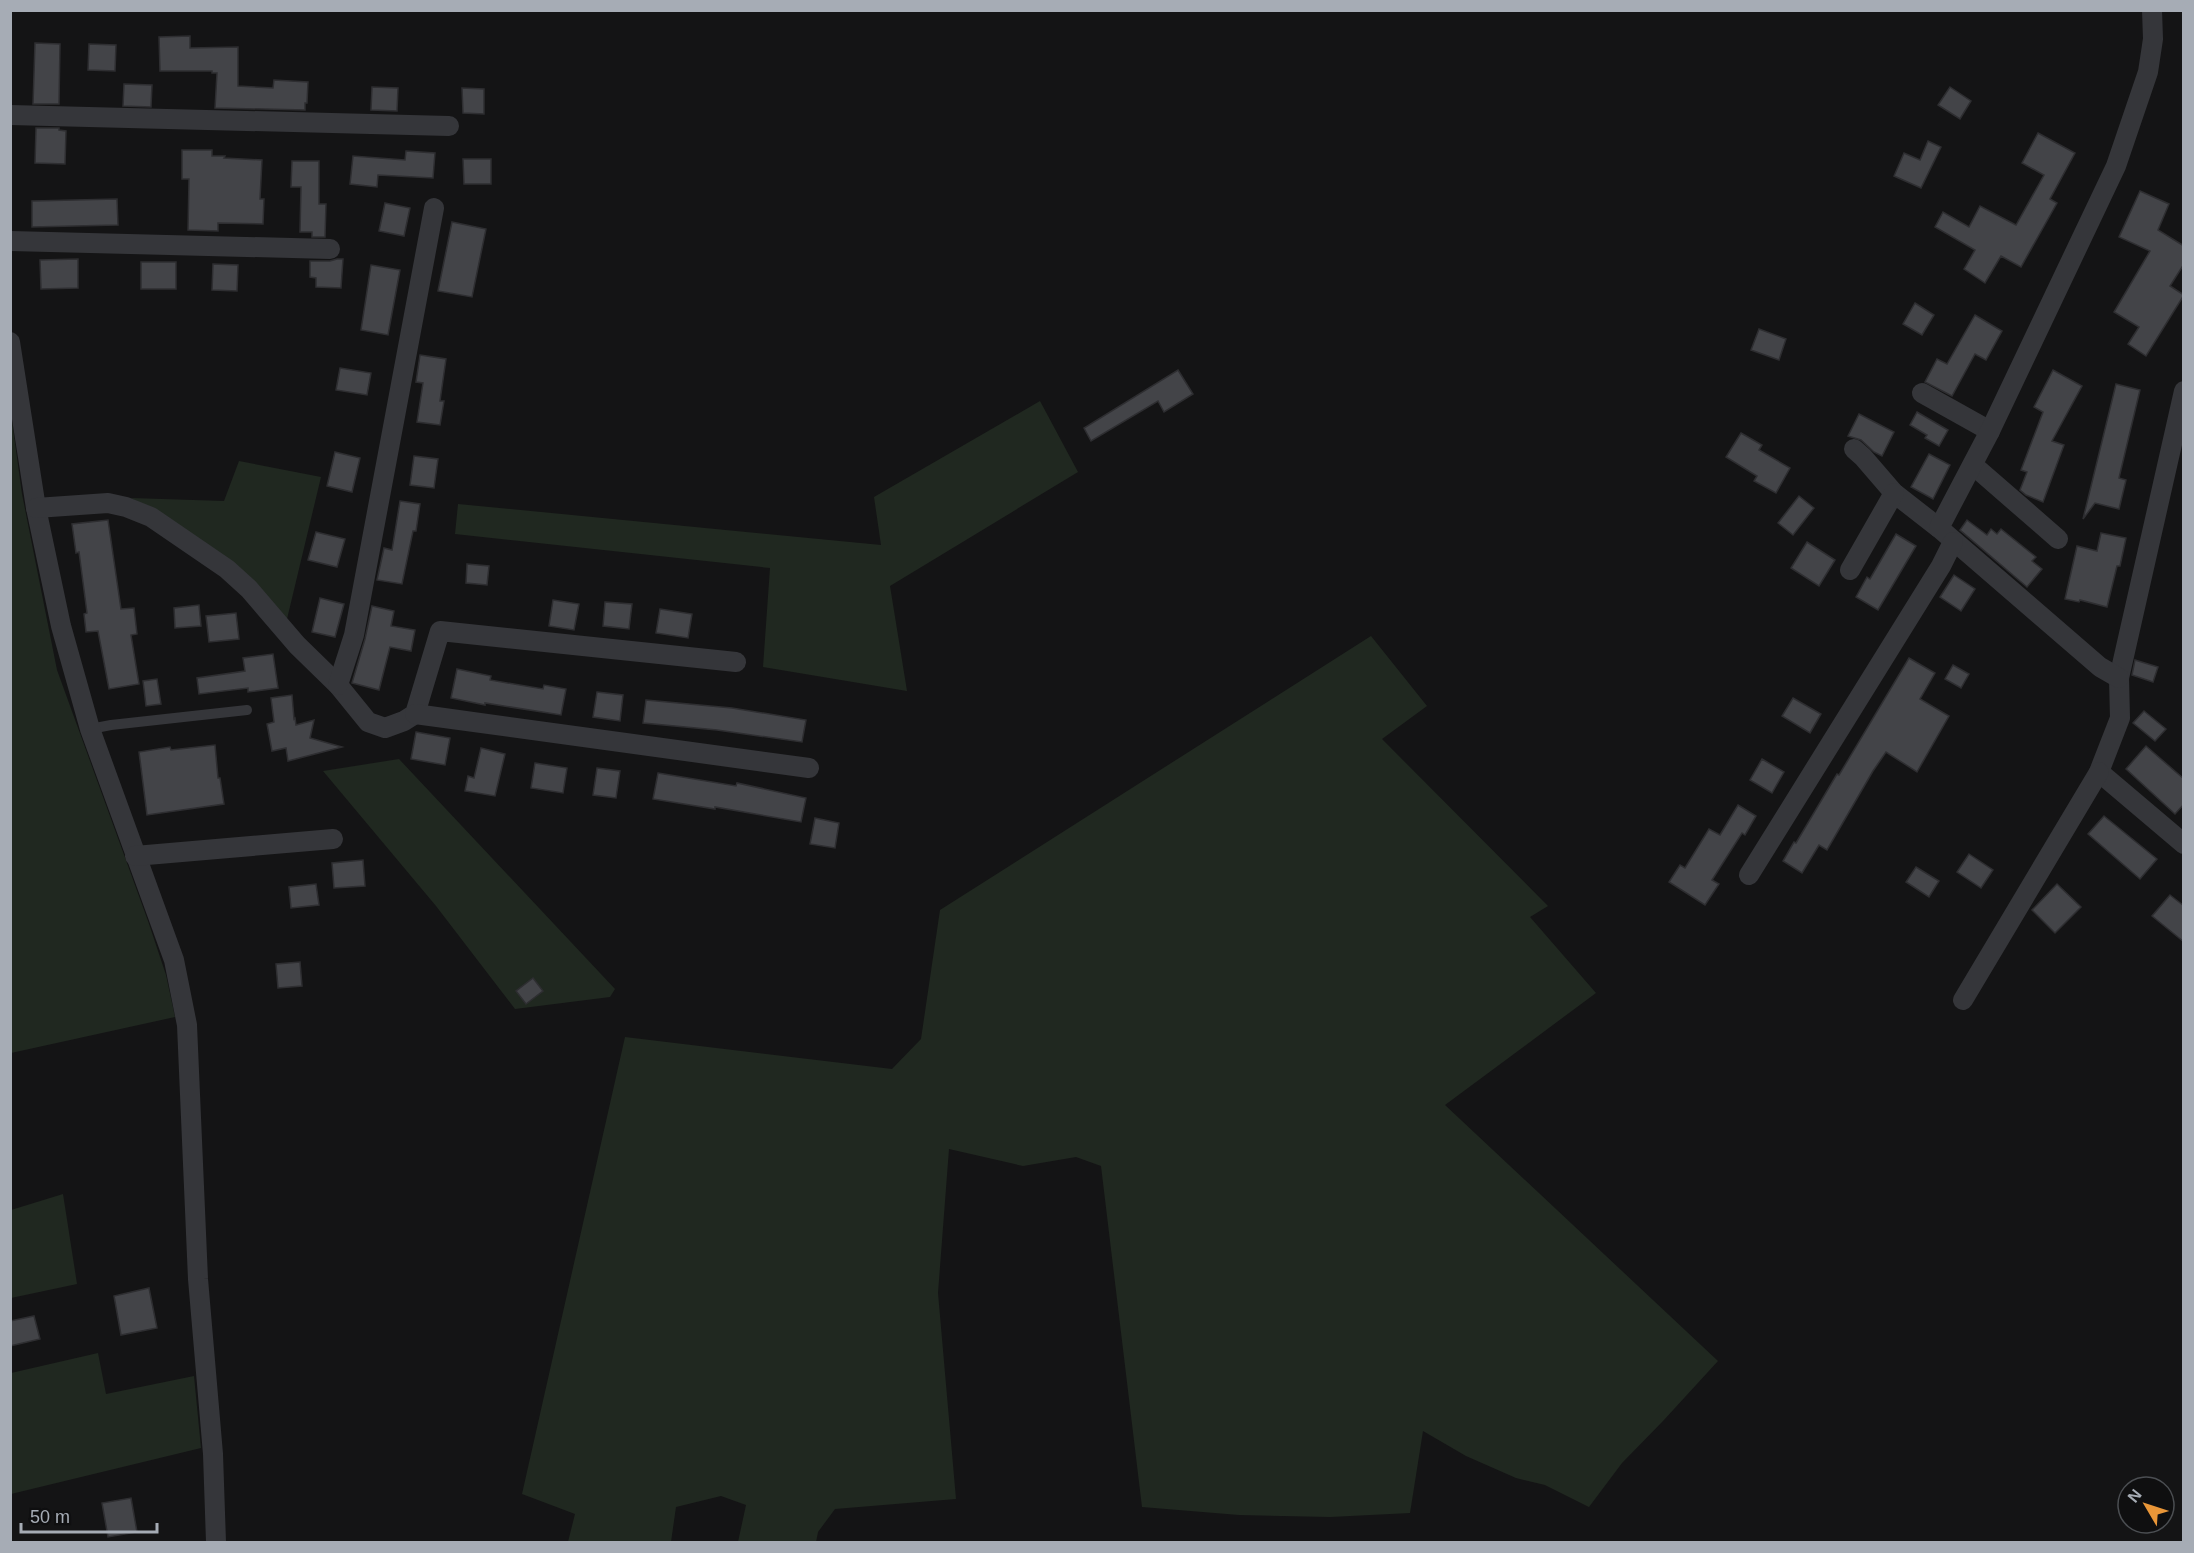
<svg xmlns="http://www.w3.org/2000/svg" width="2194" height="1553" viewBox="0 0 2194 1553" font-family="Helvetica,sans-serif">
	<rect width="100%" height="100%" fill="#141415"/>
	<g fill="#202820">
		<polygon points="1040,401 1078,472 890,586 907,691 763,667 770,568 455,534 458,504 881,545 874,497"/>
		<polygon points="11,414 22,494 57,670 148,921 166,975 175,1017 11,1053"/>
		<polygon points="239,461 321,477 287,619 175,522 131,498 224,501"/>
		<polygon points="1371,636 1427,706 1382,739 1548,906 1530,917 1596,993 1445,1105 1718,1361 1663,1421 1622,1463 1589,1507 1545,1485 1516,1478 1466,1456 1423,1431 1410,1513 1330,1517 1239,1515 1142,1507 1101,1166 1076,1157 1023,1166 949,1149 938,1293 956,1499 835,1509 818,1532 816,1542 738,1542 746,1505 721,1496 676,1507 671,1542 568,1542 575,1514 522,1494 625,1037 892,1069 921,1039 940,910"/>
		<polygon points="399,759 615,989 610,997 515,1009 436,906 323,771"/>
		<polygon points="63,1194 77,1284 11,1298 11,1210"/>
		<polygon points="98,1353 106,1394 194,1376 201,1448 11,1494 11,1373"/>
	</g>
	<g fill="#434448" stroke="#2e2e31" stroke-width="1.5">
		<polygon points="190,36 190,48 238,47 238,86 273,88 274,80 308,82 307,103 305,103 305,110 215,108 217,73 212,73 212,71 160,71 159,37"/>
		<polygon points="35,43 60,44 59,104 33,104"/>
		<polygon points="89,44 116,45 115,71 88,70"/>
		<polygon points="124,84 152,85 151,107 123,106"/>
		<polygon points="372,87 398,88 397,111 371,110"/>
		<polygon points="1950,87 1971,101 1960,119 1938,105"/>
		<polygon points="462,88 484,89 484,114 463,113"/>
		<polygon points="36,128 59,128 59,130 66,131 65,164 35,163"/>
		<polygon points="2038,133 2075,153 2050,199 2057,203 2021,267 2001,256 1985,283 1964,269 1975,250 1935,227 1943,212 1969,227 1980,206 2016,225 2044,175 2022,163"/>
		<polygon points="1928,141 1941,147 1921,188 1894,176 1904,153 1920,160"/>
		<polygon points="182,150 212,150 212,156 225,156 224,158 262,160 260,199 264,199 263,224 218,223 218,231 188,230 189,179 182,179"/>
		<polygon points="406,151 435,153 433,178 378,175 377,187 350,184 353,156 405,160"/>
		<polygon points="463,159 491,159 491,184 464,184"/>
		<polygon points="292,161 319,161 319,204 326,204 325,237 312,237 312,232 300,232 301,187 291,187"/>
		<polygon points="2140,191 2169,204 2158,230 2184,246 2184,264 2170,286 2184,295 2146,356 2128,344 2139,327 2114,312 2150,251 2119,237"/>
		<polygon points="117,199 118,225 32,227 32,201"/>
		<polygon points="385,203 410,208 404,236 379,231"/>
		<polygon points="452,222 486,229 472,297 438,291"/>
		<polygon points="78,259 78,288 41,289 40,260"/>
		<polygon points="337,259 343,259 341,288 316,287 316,278 310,277 310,261 330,261"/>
		<rect x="141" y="262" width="35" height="27"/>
		<polygon points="213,264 238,265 237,291 212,290"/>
		<polygon points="371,265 400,270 388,335 361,330"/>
		<polygon points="1915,303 1934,315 1922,335 1903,324"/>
		<polygon points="1975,315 2002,331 1986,360 1975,354 1952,396 1925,382 1937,359 1947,364"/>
		<polygon points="1759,329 1786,339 1779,360 1751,350"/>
		<polygon points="420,355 446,359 440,401 444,401 440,425 417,422 423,383 416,382"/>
		<polygon points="340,368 371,373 367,395 336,390"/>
		<polygon points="1178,370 1193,394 1164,412 1158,401 1091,441 1084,428"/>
		<polygon points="2053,370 2082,386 2052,441 2064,445 2043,502 2026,495 2020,490 2027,472 2021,470 2043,412 2034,407"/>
		<polygon points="2116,384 2140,390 2119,478 2126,480 2119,509 2095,503 2083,519"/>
		<polygon points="1917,412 1948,430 1939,446 1925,438 1927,435 1910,425"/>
		<polygon points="1859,414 1894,432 1882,456 1874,452 1861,440 1848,436"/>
		<polygon points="1741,433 1762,445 1759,450 1790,468 1776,493 1754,481 1757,476 1726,457"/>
		<polygon points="335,452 360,458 352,492 327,486"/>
		<polygon points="1929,454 1950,465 1933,499 1911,487"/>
		<polygon points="414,456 438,459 434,488 410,485"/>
		<polygon points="1799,496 1814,508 1793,535 1778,523"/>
		<polygon points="400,501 420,504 416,531 413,531 402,584 377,580 384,548 392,550"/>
		<polygon points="108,520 121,609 134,608 137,634 131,635 139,684 109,689 98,631 86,632 84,614 87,613 79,552 76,553 72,524"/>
		<polygon points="1967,520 1987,535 1991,529 1997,534 2001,529 2036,557 2032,561 2042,569 2027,587 1960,530"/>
		<polygon points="316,532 345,539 337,567 308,560"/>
		<polygon points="2101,533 2126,538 2120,566 2117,566 2107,607 2080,600 2079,602 2065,599 2077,546 2097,551"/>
		<polygon points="1896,534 1916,546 1878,610 1856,597 1867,577 1870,579"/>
		<polygon points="1807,542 1835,560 1819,586 1791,568"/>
		<polygon points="467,564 489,566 487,585 466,583"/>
		<polygon points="1954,575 1975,589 1961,611 1940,597"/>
		<polygon points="320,598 344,604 335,637 312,632"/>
		<polygon points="553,600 579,604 574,630 549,626"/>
		<polygon points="605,602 632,604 629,629 603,626"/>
		<polygon points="199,605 201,626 175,628 174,608"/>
		<polygon points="372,606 394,611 391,626 415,630 411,651 390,647 379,690 352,683 365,639"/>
		<polygon points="660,609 692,614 688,638 656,633"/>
		<polygon points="236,613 239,639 209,642 206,616"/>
		<polygon points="273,654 278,688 248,692 248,688 199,694 197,678 245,671 243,658"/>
		<polygon points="1909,658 1935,673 1920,699 1949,716 1917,772 1886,752 1873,771 1827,850 1819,845 1802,873 1783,861 1794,842 1796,843 1837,774 1839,775"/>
		<polygon points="2135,660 2158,667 2153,682 2132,675"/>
		<polygon points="1953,665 1969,674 1961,688 1945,679"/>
		<polygon points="457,669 491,676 490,680 543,689 544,685 566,689 561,715 485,703 485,705 451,698"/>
		<polygon points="157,679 161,704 146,706 143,681"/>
		<polygon points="597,692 623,695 620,721 593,717"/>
		<polygon points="292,695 294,719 295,718 296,725 314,720 310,738 342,747 288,761 286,748 272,751 267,724 274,722 271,698"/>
		<polygon points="1793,698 1821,714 1810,733 1782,716"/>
		<polygon points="646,700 732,708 806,720 802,742 717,730 643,723"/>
		<polygon points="2144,711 2166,729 2155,741 2133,723"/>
		<polygon points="416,732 450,738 445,765 411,759"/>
		<polygon points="215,745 218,778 220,778 224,804 147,815 139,752 170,747 171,750"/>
		<polygon points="2146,746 2184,779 2184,804 2175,814 2126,769"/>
		<polygon points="481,748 505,754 495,796 465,791 468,776 474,778"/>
		<polygon points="1762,759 1784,772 1772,793 1750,780"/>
		<polygon points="535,763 567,768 563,793 531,788"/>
		<polygon points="597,768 620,771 616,798 593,795"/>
		<polygon points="658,773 736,786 737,783 806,798 801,822 715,807 715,809 653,799"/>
		<polygon points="1738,805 1756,816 1745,835 1742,833 1712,880 1719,884 1705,905 1669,882 1680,865 1685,868 1709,829 1720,835"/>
		<polygon points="2104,816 2157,859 2140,879 2088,834"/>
		<polygon points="815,818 839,823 835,848 810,844"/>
		<polygon points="1969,854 1993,870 1981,888 1957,872"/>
		<polygon points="363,860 365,886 334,888 332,863"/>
		<polygon points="1916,867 1939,881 1929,897 1906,882"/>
		<polygon points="316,884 319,905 291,908 289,887"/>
		<polygon points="2057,884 2081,907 2055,933 2032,910"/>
		<polygon points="2170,895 2184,906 2184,942 2152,916"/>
		<polygon points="300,962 302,986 278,988 276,964"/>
		<polygon points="533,978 543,991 526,1004 516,991"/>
		<polygon points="149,1288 157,1328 121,1335 114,1296"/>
		<polygon points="34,1316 40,1339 10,1346 10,1321"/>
		<polygon points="131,1498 137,1532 108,1537 102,1503"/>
	</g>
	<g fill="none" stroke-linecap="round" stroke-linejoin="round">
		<polyline stroke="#35363a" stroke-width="10" points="90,729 111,725 247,710"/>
		<g stroke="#35363a" stroke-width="20">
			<polyline points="10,115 449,126"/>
			<polyline points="10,241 330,249"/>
			<polyline points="10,342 36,508 61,626 90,729 174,960 187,1025 198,1279 213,1454 216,1542"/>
			<polyline points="2184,391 2119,678 2120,718 2099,772 2184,844"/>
			<polyline points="1922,393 1990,431"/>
			<polyline points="1854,449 1863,457 1894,493 1939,528"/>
			<polyline points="1973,465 2058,539"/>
			<polyline points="36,508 108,503 126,507 151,517 227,569 249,589 297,645 338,685 368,722 385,728 404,721 415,714 440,631 736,662"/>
			<polyline points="1850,570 1894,493"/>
			<polyline points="2119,678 2100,667 1939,528 1990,431 2116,166 2148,72 2153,39 2152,10"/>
			<polyline points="338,685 354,635 434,208"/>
			<polyline points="415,714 809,768"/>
			<polyline points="135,856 333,839"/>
			<polyline points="1749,875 1941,566 1953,542"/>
			<polyline points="1963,1000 2099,772"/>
		</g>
	</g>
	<rect width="2194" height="1553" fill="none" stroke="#a6acb5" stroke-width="24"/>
	<g transform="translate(2146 1505) rotate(309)"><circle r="28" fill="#0f0f10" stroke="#4b4e52" stroke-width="1.5"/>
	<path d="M0-4.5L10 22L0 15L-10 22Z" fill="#e99638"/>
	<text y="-9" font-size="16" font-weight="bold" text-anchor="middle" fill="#a6acb5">N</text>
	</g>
	<path d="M21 1523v9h136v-9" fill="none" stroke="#a6acb5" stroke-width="3"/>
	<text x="30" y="1523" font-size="18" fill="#a6acb5" stroke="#0f0f10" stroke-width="4.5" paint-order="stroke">50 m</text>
</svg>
